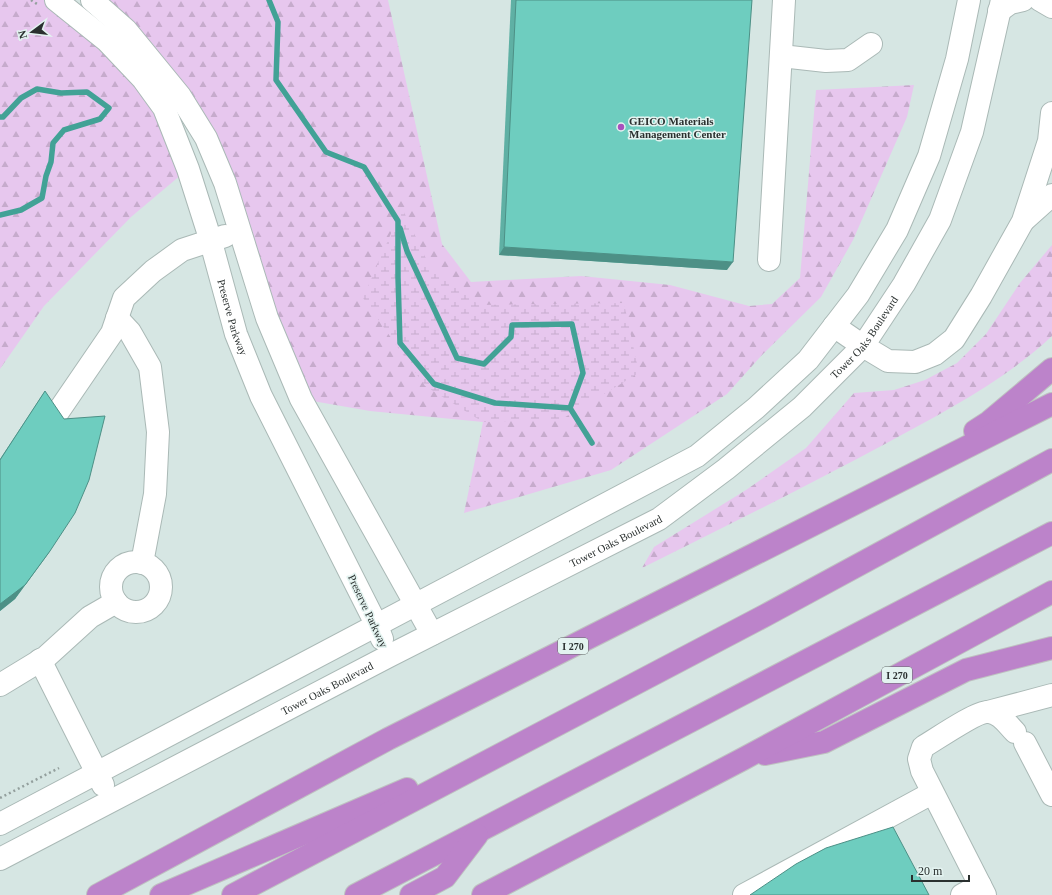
<svg xmlns="http://www.w3.org/2000/svg" width="1052" height="895" viewBox="0 0 1052 895" font-family="Georgia,serif">
	<defs>
		<pattern id="forest-firs" width="22" height="20" patternUnits="userSpaceOnUse"><rect width="22" height="20" fill="#e7c7ee"/><path d="M5 1l3.5 6h-7zM16 11l3.5 6h-7z" fill="#c6abcc"/></pattern>
		<pattern id="wetland-marsh" width="20" height="14" patternUnits="userSpaceOnUse"><rect width="20" height="14" fill="#e7c7ee"/><path d="M1 5h8M5 5V1M11 12h8M15 12V8" fill="none" stroke="#c6abcc"/></pattern>
	</defs>
	<rect width="100%" height="100%" fill="#d6e6e3"/>
	<g fill="url(#forest-firs)">
		<polygon points="0,0 56,0 143,79 188,169 131,217 44,306 0,369"/>
		<polygon points="92,0 388,0 442,244 471,282 581,276 670,285 749,306 772,304 800,278 816,90 914,85 907,117 853,240 821,297 761,356 727,394 611,470 464,513 483,422 370,411 301,399 206,138"/>
		<path d="M1052 245V336C1003 382 943 412 885 444 805 487 724 527 642 568L654 547 746 490 806 448 854 393 894 390 925 380 957 363 986 334 1020 283Z"/>
	</g>
	<polygon fill="url(#wetland-marsh)" points="402,208 429,265 479,305 624,303 639,373 562,419 483,422 425,386 363,298"/>
	<g fill="none" stroke-linecap="round" stroke-linejoin="round">
		<g stroke="#42a296" stroke-width="5.5">
			<polyline points="269,0 278,22 276,80 326,152 364,167 398,221 398,277 400,343 434,384 495,403 570,408 592,443"/>
			<polyline points="0,117 3,117 21,98 37,89 61,93 87,92 109,108 100,119 64,130 53,143 51,162 46,176 42,198 21,210 0,215"/>
			<polyline points="400,228 407,251 457,358 484,364 511,337 512,325 572,324 583,373 570,408"/>
		</g>
		<g stroke="#aab9b6" stroke-width="24">
			<g id="minor">
				<path id="s1" d="M56 0 107 41 143 79 164 108 188 169 209 235 236 334 261 396 377 626 382 639"/>
				<polyline points="92,0 126,30 180,96 206,138 225,183 267,318 301,399 432,634"/>
				<polyline points="1040,0 1052,7"/>
				<polyline points="999,11 1010,3 1023,0"/>
				<polyline points="781,56 826,61 848,60 871,44"/>
				<polyline points="1024,220 1052,195"/>
				<polyline points="769,260 784,0"/>
				<polyline points="117,318 130,332 150,367 158,432 155,494 142,563"/>
				<polyline points="834,326 863,346 888,361 915,362 935,354 954,339 981,296 1023,221 1049,141 1052,113"/>
				<polyline points="58,412 112,333 124,298 153,271 182,250 225,236"/>
				<circle cx="136" cy="587" r="25"/>
				<polyline points="40,660 103,785"/>
				<polyline points="0,685 46,657 90,617 116,602"/>
				<polyline points="988,712 1052,695"/>
				<polyline points="1025,743 1052,795"/>
				<polyline points="0,824 697,456 756,408 808,360 858,295 897,230 929,156 957,59 969,0"/>
				<path id="s2" d="M0 859 389 656 659 519 726 469 802 407 863 346 904 284 940 220 972 132 1002 0"/>
				<polyline points="744,895 932,793"/>
				<polyline points="962,895 980,885"/>
				<path d="M985 895 922 771 919 759 923 747C935 740 977 711 988 712 1000 712 1007 724 1015 732"/>
			</g>
		</g>
		<g stroke="#bfc1c1" stroke-width="24">
			<g id="highway">
				<polyline points="975,431 989,422 1052,369"/>
				<polyline points="765,754 824,742 966,670 1052,648"/>
				<polyline points="98,895 388,739 1052,404"/>
				<polyline points="161,895 407,789"/>
				<polyline points="233,895 766,615 1052,460"/>
				<polyline points="356,895 1052,533"/>
				<polyline points="411,895 445,877 477,835"/>
				<polyline points="483,895 743,759 1052,592"/>
			</g>
		</g>
		<g stroke="#939f9d" stroke-width="2.5" stroke-dasharray="2 3" stroke-linecap="butt">
			<polyline points="31,0 37,4"/>
			<polyline points="0,798 59,768"/>
		</g>
		<use href="#minor" stroke="#fff" stroke-width="22"/>
		<use href="#highway" stroke="#bc83ca" stroke-width="22"/>
	</g>
	<g fill="#5fb0a4">
		<polygon points="511,0 752,0 727,270 499,255"/>
		<polygon points="45,391 50,551 15,599 0,611 0,459"/>
	</g>
	<g fill="#4d9086">
		<polygon points="504,247 733,262 727,270 499,255"/>
		<polygon points="50,551 15,599 0,611 0,604"/>
	</g>
	<g fill="#6ecdbf" stroke="#4d9086">
		<polygon points="516,0 752,0 733,262 504,247"/>
		<polygon points="45,391 64,419 105,416 89,480 75,513 50,551 25,585 0,604 0,460"/>
		<polygon points="893,827 929,895 750,895 796,864 826,848"/>
	</g>
	<circle fill="#a850bd" stroke="#e3f3f0" stroke-width="1.5" cx="621" cy="127" r="4"/>
	<g text-anchor="middle" stroke-width="3" stroke-linejoin="round" paint-order="stroke">
		<g fill="#e3f3f0" stroke="#626a69" stroke-width="1">
			<rect x="558" y="638" width="30" height="16" rx="3"/>
			<rect x="882" y="667" width="30" height="16" rx="3"/>
		</g>
		<g font-size="10" font-weight="bold" fill="#2a302f">
			<text x="573" y="650">I 270</text>
			<text x="897" y="679">I 270</text>
		</g>
		<g font-size="11" font-weight="bold" fill="#2a302f" stroke="#e3f3f0" text-anchor="start">
			<text x="629" y="125">GEICO Materials<tspan x="629" dy="13">Management Center</tspan></text>
		</g>
		<g font-size="11" fill="#2a302f" stroke="#e3f3f0">
			<text dy="4" stroke="none"><textPath href="#s1" startOffset="374">Preserve Parkway</textPath></text>
			<text dy="4" stroke="none"><textPath href="#s2" startOffset="1017">Tower Oaks Boulevard</textPath></text>
			<text dy="4" stroke="none"><textPath href="#s2" startOffset="693">Tower Oaks Boulevard</textPath></text>
			<text transform="translate(368 611) rotate(65)" y="4">Preserve Parkway</text>
			<text dy="4" stroke="none"><textPath href="#s2" startOffset="369">Tower Oaks Boulevard</textPath></text>
		</g>
	</g>
	<g transform="translate(32 32) rotate(255)" stroke="#e3f3f0" stroke-width="3" paint-order="stroke">
	<path d="M0-3L7 15L0 10L-7 15Z" fill="#2a302f"/>
	<text y="-6" font-size="11" font-weight="bold" text-anchor="middle" fill="#2a302f">N</text>
	</g>
	<path d="M912 875v6h57v-6" fill="none" stroke="#2a302f" stroke-width="2"/>
	<text x="918" y="875" font-size="12" fill="#2a302f" stroke="#e3f3f0" stroke-width="3" paint-order="stroke">20 m</text>
</svg>
